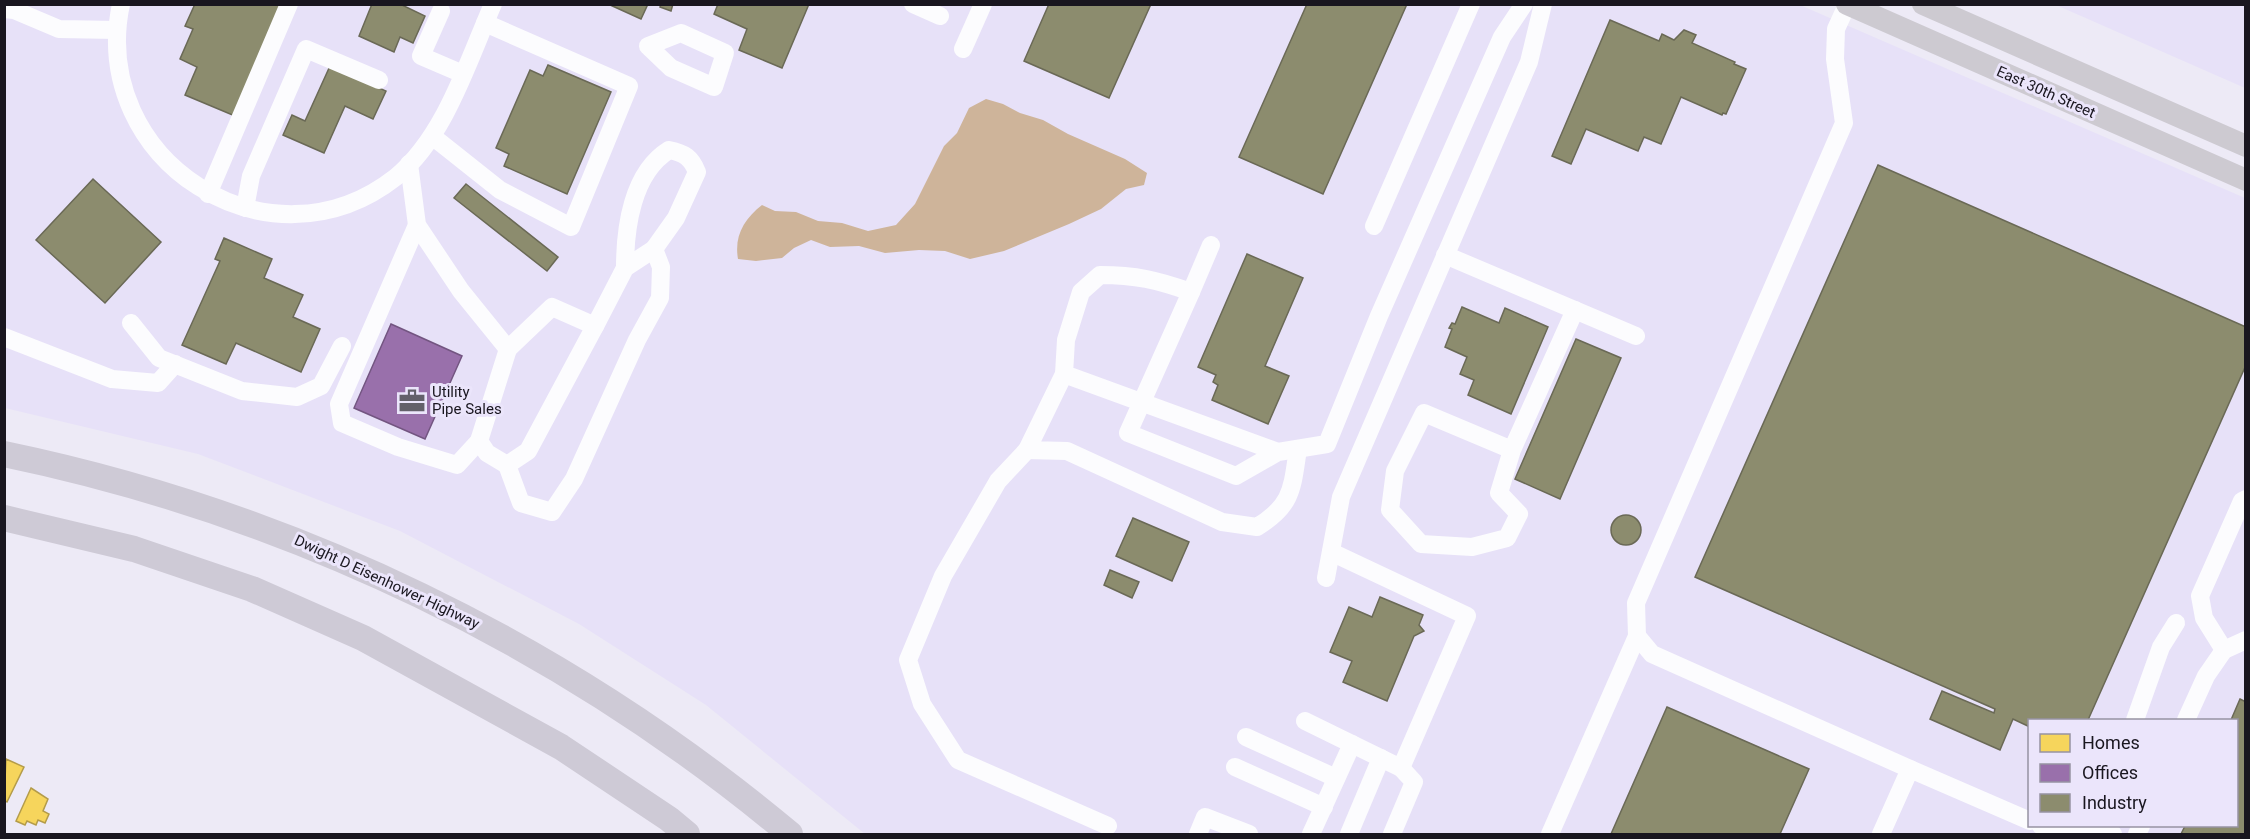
<svg xmlns="http://www.w3.org/2000/svg" width="2250" height="839" viewBox="0 0 2250 839" font-family="Roboto,sans-serif">
	<rect width="100%" height="100%" fill="#edeaf6"/>
	<g fill="#e7e1f8" fill-rule="evenodd">
		<path d="M5 5H1800L2245 198V834H865L706 705 579 624 400 531 198 454 5 408ZM2030 720H2236V826H2030Z"/>
		<polygon points="2056,5 2245,5 2245,88"/>
	</g>
	<path fill="#ceb49a" d="M986 99 1003 104 1020 113 1043 120 1068 134 1125 159 1147 173 1144 185 1126 189 1101 209 1069 224 1004 251 970 259 945 251 919 250 885 253 859 246 830 247 811 240 794 248 782 258 756 261 738 259C734 236 744 219 762 205L775 211 796 212 818 221 842 223 868 231 896 225 915 204 944 146 957 133 969 108Z"/>
	<g fill="#f6d55c" stroke="#b49c4a" stroke-width="1.5">
		<polygon points="6,759 24,767 7,802 4,800"/>
		<polygon points="31,788 48,799 43,811 49,814 45,823 38,820 36,825 27,821 25,825 16,821"/>
	</g>
	<polygon fill="#9970ab" stroke="#735581" stroke-width="1.5" points="391,324 462,356 425,439 354,408"/>
	<g fill="#8c8c6e" stroke="#6a6956" stroke-width="1.5">
		<polygon points="195,4 282,4 235,116 185,95 197,67 180,59 193,29 185,26"/>
		<polygon points="372,4 400,4 425,16 413,43 400,37 394,52 359,36"/>
		<polygon points="608,4 648,4 641,19"/>
		<polygon points="661,4 673,4 671,11 660,7"/>
		<polygon points="718,4 809,4 782,68 739,50 747,29 714,14"/>
		<polygon points="1049,4 1151,4 1109,98 1024,61"/>
		<polygon points="1307,4 1407,4 1323,194 1239,157"/>
		<polygon points="1610,20 1659,41 1662,34 1674,40 1684,30 1696,35 1692,43 1735,62 1734,64 1746,69 1726,114 1723,113 1722,115 1681,97 1661,144 1644,137 1638,151 1586,129 1571,164 1552,156"/>
		<polygon points="548,65 611,92 567,194 504,166 509,154 496,148 530,70 543,76"/>
		<polygon points="330,66 386,91 373,119 345,106 324,153 283,135 292,115 305,121"/>
		<polygon points="1878,165 2246,327 2246,365 2088,720 2030,720 2030,727 2013,719 2000,750 1930,719 1942,691 1994,713 1995,709 1695,577"/>
		<polygon points="93,179 161,242 105,303 36,240"/>
		<polygon points="466,184 558,257 547,271 454,198"/>
		<polygon points="224,238 272,259 264,278 303,295 293,317 320,329 301,372 236,343 226,364 182,345 220,261 215,259"/>
		<polygon points="1247,254 1303,278 1265,366 1289,376 1268,424 1212,400 1218,385 1213,382 1216,375 1198,367"/>
		<polygon points="1462,307 1499,323 1505,308 1548,327 1511,414 1468,395 1474,380 1460,374 1467,357 1445,347 1452,329 1449,328 1452,323 1455,324"/>
		<polygon points="1576,339 1621,358 1560,499 1515,479"/>
		<circle cx="1626" cy="530" r="15"/>
		<polygon points="1133,518 1189,542 1172,581 1116,556"/>
		<polygon points="1110,570 1139,582 1132,598 1104,585"/>
		<polygon points="1380,597 1423,615 1419,625 1424,631 1414,636 1387,701 1343,682 1352,661 1330,652 1349,607 1372,617"/>
		<polygon points="2240,699 2246,702 2246,834 2181,834 2185,826 2236,826 2236,720 2231,720"/>
		<polygon points="1667,707 1809,769 1780,834 1611,834"/>
	</g>
	<g fill="none" stroke-linecap="round" stroke-linejoin="round">
		<g stroke="#fcfcfe" stroke-width="18">
			<path d="M121 4C88 160 269 277 396 177 445 137 468 61 493 4"/>
			<polyline points="913,4 940,16"/>
			<polyline points="1847,5 1836,29 1835,59 1844,123 1636,603 1637,636 1652,654 1910,769"/>
			<polyline points="4,9 14,10 59,29 117,30"/>
			<polyline points="441,11 421,56 463,74"/>
			<polygon points="681,33 725,53 714,87 671,68 648,46"/>
			<polyline points="963,49 983,4"/>
			<polyline points="432,136 500,190 571,227 629,86 485,23"/>
			<path d="M409 164 417 225 461 291 508 349 552 307 595 326 625 268 654 249 676 218 697 172C691 157 684 153 669 150 632 173 625 228 625 268"/>
			<polyline points="208,194 289,4"/>
			<polyline points="245,208 251,176 306,49 379,80"/>
			<polyline points="417,225 339,404 342,423 398,447 457,465 479,441 508,349"/>
			<polyline points="1374,226 1471,4"/>
			<polyline points="1445,255 1636,336"/>
			<polyline points="1191,292 1211,245"/>
			<polyline points="131,323 159,358 242,391 297,397 321,386 342,346"/>
			<polyline points="4,337 112,379 158,383 175,364"/>
			<path d="M1064 374 1027 450 1067 451 1222 522 1257 527C1293 505 1292 488 1298 449"/>
			<polyline points="479,441 487,453 507,465 528,451 595,326"/>
			<polyline points="1027,450 998,481 943,576 908,660 922,704 958,760 1108,826"/>
			<polyline points="1512,450 1499,493 1519,514 1507,538 1472,547 1421,544 1390,510 1395,471 1424,413 1512,450 1575,310"/>
			<path d="M1278 452 1064 374 1066 340 1081 292 1100 275C1136 275 1157 280 1191 292L1128 433 1236 476 1278 452 1327 444 1379 316 1502 37 1524 4"/>
			<polyline points="507,465 521,503 552,512 574,479 637,340 660,298 661,267 654,249"/>
			<polyline points="1326,578 1341,497 1529,62 1543,4"/>
			<polyline points="2224,650 2204,618 2200,596 2242,501 2246,499"/>
			<polyline points="2135,720 2161,647 2176,623"/>
			<polyline points="2186,720 2206,676 2224,650 2246,640"/>
			<polyline points="1305,721 1401,768 1467,616 1331,552"/>
			<polyline points="1246,737 1336,778"/>
			<polyline points="1235,767 1324,807"/>
			<polyline points="2041,826 2046,828 2099,828 2113,834"/>
			<polyline points="1198,834 1205,817 1249,834"/>
			<polyline points="1311,834 1352,744"/>
			<polyline points="1349,834 1381,758"/>
			<polyline points="1392,834 1414,782 1401,768"/>
			<polyline points="1550,834 1637,636"/>
			<polyline points="1881,834 1910,769 2030,821"/>
			<polyline points="2137,834 2141,826"/>
		</g>
		<g stroke="#cdcad1" stroke-width="22">
			<polyline points="1847,4 2246,180"/>
			<polyline points="1923,4 2246,146"/>
		</g>
		<g stroke="#cecad6" stroke-width="26">
			<path d="M4 454C293 514 564 645 790 834"/>
			<polyline points="4,518 134,549 252,589 363,638 561,747 669,819 687,834"/>
		</g>
	</g>
	<defs>
		<g id="office-bare" transform="scale(2.07)"><path d="M-6-3h4V-5.5h4V-3h4V5H-6ZM-1-4.5V-3h2v-1.5ZM-6 0V1H6V0Z" fill="#63606a" stroke="#ebe5fb" stroke-width="2.5" paint-order="stroke"/></g>
	</defs>
	<g fill-rule="evenodd">
		<use href="#office-bare" x="412" y="401"/>
	</g>
	<g text-anchor="middle" stroke-width="6" stroke-linejoin="round" paint-order="stroke">
		<g font-size="15" fill="#19161f" stroke="#ebe5fb">
			<text transform="translate(2046 92) rotate(24)" y="5">East 30th Street</text>
			<text transform="translate(387 582) rotate(25)" y="5">Dwight D Eisenhower Highway</text>
		</g>
		<g font-size="15" fill="#19161f" stroke="#ebe5fb" text-anchor="start">
			<text x="432" y="397">Utility<tspan x="432" dy="17">Pipe Sales</tspan></text>
		</g>
	</g>
	<rect width="2250" height="839" fill="none" stroke="#19161f" stroke-width="12"/>
	<rect x="2028" y="719" width="210" height="108" fill="#ebe5fb" stroke="#9792a3" stroke-width="1.5"/>
	<rect x="2040" y="734" width="30" height="18" fill="#f6d55c" stroke="#9792a3" stroke-width="1.5"/>
	<text x="2082" y="749" font-size="18" fill="#19161f">Homes</text>
	<rect x="2040" y="764" width="30" height="18" fill="#9970ab" stroke="#9792a3" stroke-width="1.5"/>
	<text x="2082" y="779" font-size="18" fill="#19161f">Offices</text>
	<rect x="2040" y="794" width="30" height="18" fill="#8c8c6e" stroke="#9792a3" stroke-width="1.5"/>
	<text x="2082" y="809" font-size="18" fill="#19161f">Industry</text>
</svg>
